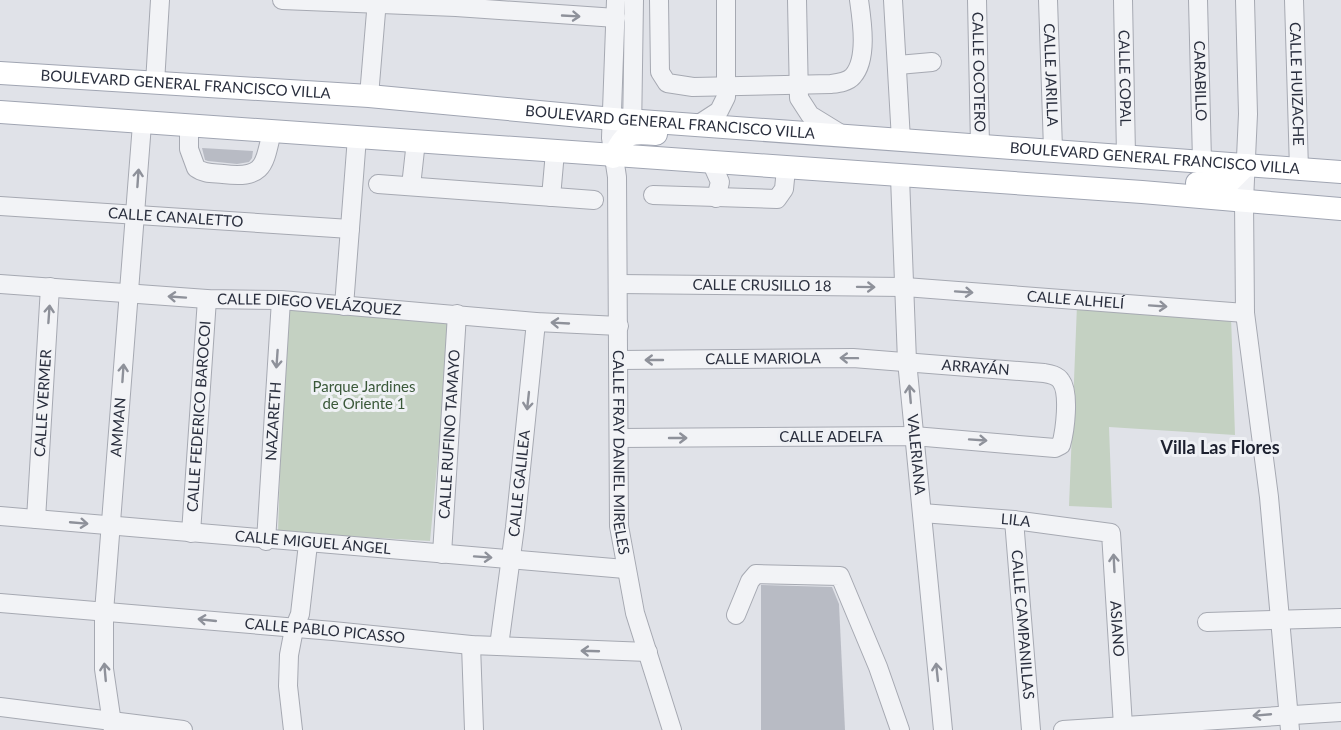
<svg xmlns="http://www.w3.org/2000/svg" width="1341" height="730" viewBox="0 0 1341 730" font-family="Lato,sans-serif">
	<rect width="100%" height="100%" fill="#e0e2e8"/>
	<g fill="#c4d1c2">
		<polygon points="1077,305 1231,316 1235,435 1109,427 1112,508 1069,506"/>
		<polygon points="285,309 451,317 430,541 278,532"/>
	</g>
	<g fill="#b8bbc4">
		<polygon points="202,148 253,151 252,158 249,162 237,164 208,161 205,160"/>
		<polygon points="761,585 832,587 839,604 845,730 761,730"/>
	</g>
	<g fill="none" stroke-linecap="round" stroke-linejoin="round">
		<g stroke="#a6a9b2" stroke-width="20">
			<g id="minor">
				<polyline points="282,0 456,7 616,18"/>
				<path id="s1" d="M616 0 611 138 617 177 619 526 635 613 672 730"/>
				<path d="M659 0 660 72 667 83 693 87 831 84C839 83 848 82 853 76 868 59 862 21 859 0"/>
				<polyline points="797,0 799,98 810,115 841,134"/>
				<polyline points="893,0 901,140"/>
				<path id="s2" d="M977 0 980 145"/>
				<path id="s3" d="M1048 0 1053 149"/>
				<path id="s4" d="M1123 0 1126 155"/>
				<path id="s5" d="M1198 0 1202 161"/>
				<polyline points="1245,0 1248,114 1244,201 1245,313 1269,497 1290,730"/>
				<path id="s6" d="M1294 0 1299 169"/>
				<polyline points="898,65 932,62"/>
				<polyline points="155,83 160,0"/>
				<polyline points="369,96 377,0"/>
				<polyline points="699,124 719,111 726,97 726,0"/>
				<path d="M189 126V149L196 168C204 174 214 173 223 174 264 179 264 166 272 131"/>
				<polyline points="632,133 634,0"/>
				<polyline points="712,164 720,182 716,198"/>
				<path id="s7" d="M900 177 907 361 943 730"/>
				<polyline points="378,184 594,200"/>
				<polyline points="411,186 416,141"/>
				<polyline points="653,195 777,199 784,189 786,169"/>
				<polyline points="551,197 555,152"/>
				<path id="s8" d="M0 206 350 229"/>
				<path id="s9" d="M0 284 207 299 281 300 536 322 619 326"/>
				<path id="s10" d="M618 284 905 287 1245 313"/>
				<polyline points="344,306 357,137"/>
				<path id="s11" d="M619 360 853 358 1044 373C1050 374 1057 375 1061 381 1070 393 1065 431 1061 445L1055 448 914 436 620 438"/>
				<path id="s12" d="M922 513 1014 520 1111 533 1123 726"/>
				<path id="s13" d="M0 516 625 569"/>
				<path id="s14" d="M36 519 50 287"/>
				<path id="s15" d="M1014 520 1031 730"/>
				<path id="s16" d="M191 533 207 299"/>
				<path id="s17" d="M266 541 281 300"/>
				<path id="s18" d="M442 554 457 314"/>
				<path id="s19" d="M0 603 333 631 471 645 648 652"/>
				<polyline points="736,615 750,581 756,574 840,576 878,667 900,730"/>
				<polyline points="1207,622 1341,618"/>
				<polyline points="471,645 474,730"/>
				<path id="s20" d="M499 646 515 527 536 322"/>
				<polyline points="0,707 183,730"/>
				<path id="s21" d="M113 730 104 669V612L142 124"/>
				<polyline points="293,730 288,686 289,655 294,629 300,614 308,544"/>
				<polyline points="1063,730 1341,712"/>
			</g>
		</g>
		<g stroke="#a0a5b2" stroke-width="24">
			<g id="major">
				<path id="s22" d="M0 73 369 96 613 119 1341 172"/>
				<polyline points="0,112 1142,192 1341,209"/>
				<path d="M613 157C627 132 627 132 656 134"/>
				<polyline points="1197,183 1227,184 1246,165"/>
			</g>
		</g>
		<use href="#minor" stroke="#f2f3f6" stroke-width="18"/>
		<use href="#major" stroke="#fff" stroke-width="22"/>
	</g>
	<defs><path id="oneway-shaft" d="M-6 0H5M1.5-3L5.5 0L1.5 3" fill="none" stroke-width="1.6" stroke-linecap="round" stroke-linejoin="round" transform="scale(1.5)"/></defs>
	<g stroke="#8e919a">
		<use href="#oneway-shaft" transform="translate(571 16) rotate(3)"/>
		<use href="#oneway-shaft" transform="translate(138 178) rotate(-86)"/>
		<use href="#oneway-shaft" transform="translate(866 287) rotate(1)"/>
		<use href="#oneway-shaft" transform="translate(964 292) rotate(4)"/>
		<use href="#oneway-shaft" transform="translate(177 297) rotate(-176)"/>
		<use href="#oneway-shaft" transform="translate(1158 306) rotate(4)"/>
		<use href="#oneway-shaft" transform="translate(49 314) rotate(-86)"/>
		<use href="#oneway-shaft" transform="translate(560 323) rotate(-177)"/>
		<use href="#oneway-shaft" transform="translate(849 358) rotate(-179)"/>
		<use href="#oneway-shaft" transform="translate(277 359) rotate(94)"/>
		<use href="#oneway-shaft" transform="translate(654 360) rotate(-180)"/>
		<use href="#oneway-shaft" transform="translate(123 373) rotate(-86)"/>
		<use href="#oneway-shaft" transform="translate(910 394) rotate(-95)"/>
		<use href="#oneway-shaft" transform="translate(528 401) rotate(96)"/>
		<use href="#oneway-shaft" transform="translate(678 438)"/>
		<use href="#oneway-shaft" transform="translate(978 440) rotate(4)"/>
		<use href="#oneway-shaft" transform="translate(79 523) rotate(5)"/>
		<use href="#oneway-shaft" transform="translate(483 557) rotate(4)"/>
		<use href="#oneway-shaft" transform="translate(1114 563) rotate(-93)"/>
		<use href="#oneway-shaft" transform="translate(207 620) rotate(-174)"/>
		<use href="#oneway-shaft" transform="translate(590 651) rotate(-178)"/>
		<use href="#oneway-shaft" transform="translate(105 672) rotate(-95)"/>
		<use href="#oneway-shaft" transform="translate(937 672) rotate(-96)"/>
		<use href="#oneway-shaft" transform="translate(1262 715) rotate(175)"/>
	</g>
	<g text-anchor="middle" stroke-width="6" stroke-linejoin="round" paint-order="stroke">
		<g font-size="15" fill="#2a2f3e" stroke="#eff1f5">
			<text dy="5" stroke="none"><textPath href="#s2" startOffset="72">CALLE OCOTERO</textPath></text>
			<text dy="5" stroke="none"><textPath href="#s3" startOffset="75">CALLE JARILLA</textPath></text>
			<text dy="5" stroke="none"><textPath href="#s4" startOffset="78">CALLE COPAL</textPath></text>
			<text dy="5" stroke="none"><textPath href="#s5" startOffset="81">CARABILLO</textPath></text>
			<text dy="5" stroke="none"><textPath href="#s22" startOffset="186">BOULEVARD GENERAL FRANCISCO VILLA</textPath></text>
			<text dy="5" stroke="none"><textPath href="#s6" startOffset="84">CALLE HUIZACHE</textPath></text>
			<text dy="5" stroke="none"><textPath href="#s22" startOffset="672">BOULEVARD GENERAL FRANCISCO VILLA</textPath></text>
			<text dy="5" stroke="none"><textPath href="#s22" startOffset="1158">BOULEVARD GENERAL FRANCISCO VILLA</textPath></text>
			<text dy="5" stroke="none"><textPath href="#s8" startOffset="176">CALLE CANALETTO</textPath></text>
			<text dy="5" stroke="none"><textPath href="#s10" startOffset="144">CALLE CRUSILLO 18</textPath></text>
			<text dy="5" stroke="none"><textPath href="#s10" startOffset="458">CALLE ALHELÍ</textPath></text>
			<text dy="5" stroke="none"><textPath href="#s9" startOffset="310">CALLE DIEGO VELÁZQUEZ</textPath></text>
			<text dy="5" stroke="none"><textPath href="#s11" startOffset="144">CALLE MARIOLA</textPath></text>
			<text dy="5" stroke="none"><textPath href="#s11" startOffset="357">ARRAYÁN</textPath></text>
			<text dy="5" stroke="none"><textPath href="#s14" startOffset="116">CALLE VERMER</textPath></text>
			<text dy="5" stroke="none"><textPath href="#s16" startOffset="117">CALLE FEDERICO BAROCOI</textPath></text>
			<text dy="5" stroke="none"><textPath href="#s17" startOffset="120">NAZARETH</textPath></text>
			<text dy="5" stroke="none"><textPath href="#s21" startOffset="304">AMMAN</textPath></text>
			<text dy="5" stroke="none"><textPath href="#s18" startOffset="120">CALLE RUFINO TAMAYO</textPath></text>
			<text x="831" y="442">CALLE ADELFA</text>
			<text dy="5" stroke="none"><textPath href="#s1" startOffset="453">CALLE FRAY DANIEL MIRELES</textPath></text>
			<text dy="5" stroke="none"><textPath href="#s7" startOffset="278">VALERIANA</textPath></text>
			<text dy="5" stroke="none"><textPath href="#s20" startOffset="164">CALLE GALILEA</textPath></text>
			<text dy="5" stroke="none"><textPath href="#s12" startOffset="94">LILA</textPath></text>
			<text dy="5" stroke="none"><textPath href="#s13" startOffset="314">CALLE MIGUEL ÁNGEL</textPath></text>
			<text dy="5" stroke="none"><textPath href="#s15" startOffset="105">CALLE CAMPANILLAS</textPath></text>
			<text dy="5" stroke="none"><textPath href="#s12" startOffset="286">ASIANO</textPath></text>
			<text dy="5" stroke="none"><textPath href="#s19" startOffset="326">CALLE PABLO PICASSO</textPath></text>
		</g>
		<g font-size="15" fill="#3a5839" stroke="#eff1f5">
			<text x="364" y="392">Parque Jardines<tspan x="364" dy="17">de Oriente 1</tspan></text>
		</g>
		<g font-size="18" font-weight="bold" fill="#1c202f" stroke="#eff1f5">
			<text x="1220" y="454">Villa Las Flores</text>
		</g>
	</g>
</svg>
